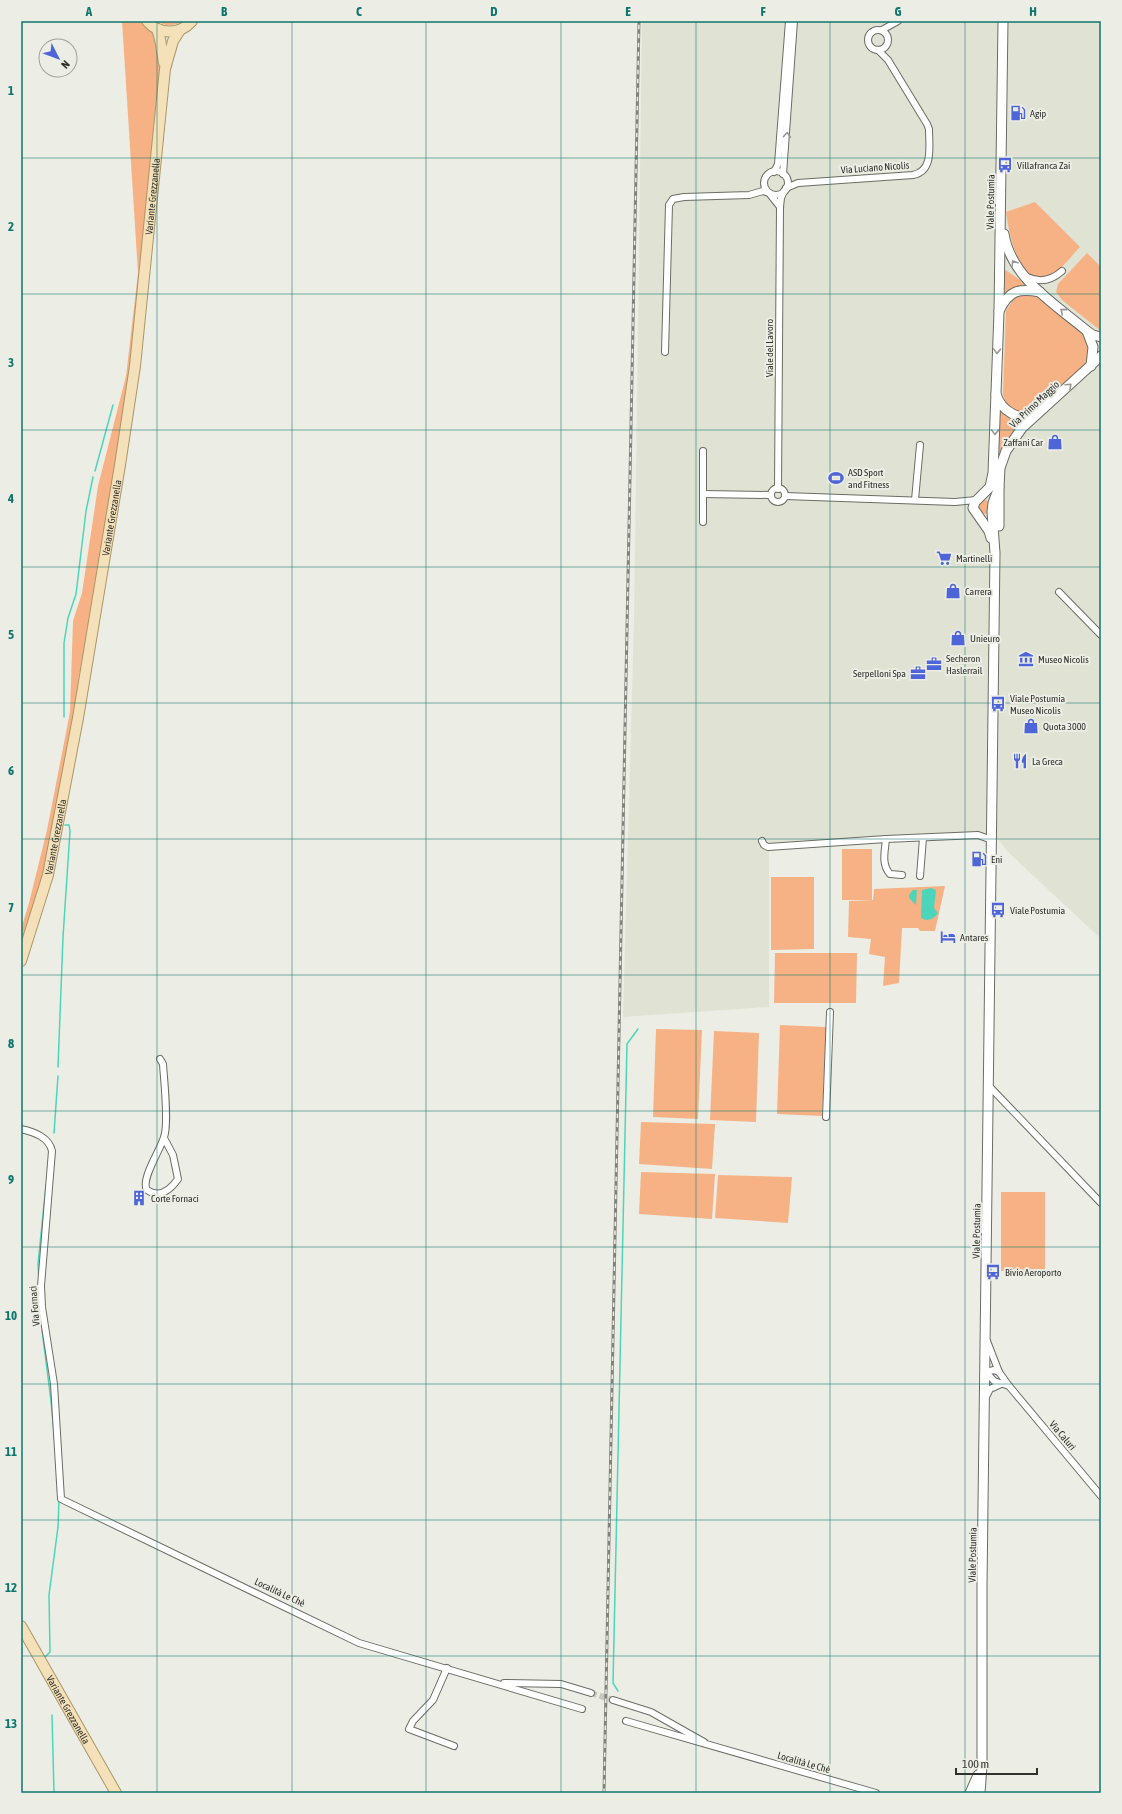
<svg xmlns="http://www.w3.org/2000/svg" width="1122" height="1814" viewBox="0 0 1122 1814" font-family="'Asap Condensed',sans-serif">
	<rect width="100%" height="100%" fill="#eceee5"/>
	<polygon fill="#e0e3d3" points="642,21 1101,21 1101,939 1008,852 997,838 981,833 878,836 769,851 769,1007 623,1017 634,620"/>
	<g fill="#f6b285">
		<polygon points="122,21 146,21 154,30 161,51 144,260 116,468 87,647 79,674 76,710 51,843 36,901 21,948 21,929 29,903 47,830 70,712 73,621 82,593 98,486 126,376 138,273"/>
		<path d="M157 21H184C175 26 166 27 157 21Z"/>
		<path d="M1035 202 1080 247C1073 254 1058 274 1049 277 1017 286 1009 232 1006 212Z"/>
		<polygon points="1087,253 1101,267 1101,331 1062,300 1056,292 1058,284"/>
		<polygon points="1004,269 1029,286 1003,300"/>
		<path d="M1025 294 1035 295 1041 299C1051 307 1085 331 1089 341 1091 348 1088 360 1085 366L1035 411C1019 416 1008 411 1003 395L1006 311 1014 298Z"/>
		<polygon points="1000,407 1026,420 1004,446 1000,456 997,456"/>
		<circle cx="984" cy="507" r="7"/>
		<rect x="842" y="849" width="30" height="51"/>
		<polygon points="771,877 814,877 814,949 771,950"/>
		<polygon points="945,886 935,931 920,931 918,928 902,928 899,983 883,986 885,957 869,954 871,939 848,937 849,901 873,900 874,889"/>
		<polygon points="775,953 857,953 856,1003 774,1003"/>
		<polygon points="780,1025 826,1027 822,1116 777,1114"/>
		<polygon points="656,1029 702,1030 698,1119 653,1117"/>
		<polygon points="714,1031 759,1033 756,1122 710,1120"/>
		<polygon points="641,1122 715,1124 712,1169 639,1164"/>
		<polygon points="641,1172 715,1174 712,1219 639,1214"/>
		<polygon points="718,1175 792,1177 788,1223 715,1218"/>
		<polygon points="1001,1192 1045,1192 1045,1270 1001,1271"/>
	</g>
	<g fill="#4dd5bc">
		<path d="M931 888 936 890 934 908 938 913C934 919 928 922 921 918L922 890Z"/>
		<polygon points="913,890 917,890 916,905 909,898 909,895"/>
	</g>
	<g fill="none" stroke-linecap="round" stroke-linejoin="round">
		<g stroke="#4dd5bc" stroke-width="1.5">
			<polyline points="95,471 113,405"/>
			<polyline points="64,717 64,643 68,618 76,594 86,511 93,477"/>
			<polyline points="58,1067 63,937 70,831 69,825 65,825"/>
			<polyline points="54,1133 58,1076"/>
			<polyline points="39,1280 38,1264 46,1185"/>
			<polyline points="39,1308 40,1316"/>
			<polyline points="42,1330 51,1401 55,1444"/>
			<polyline points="45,1657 50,1652 49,1595 58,1527 59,1499"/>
			<polyline points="618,1691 613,1683 627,1044 638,1029"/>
			<polyline points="52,1715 54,1793"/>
		</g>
		<polyline stroke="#c6c8c0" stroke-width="6" stroke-dasharray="6 3" stroke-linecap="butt" points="591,1693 613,1700"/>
		<g stroke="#6b6d65" stroke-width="8">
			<g id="minor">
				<circle cx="878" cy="40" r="10"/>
				<polyline points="882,30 898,21"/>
				<circle cx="776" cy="183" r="12"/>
				<polyline points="774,172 778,164 789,21"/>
				<polyline points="783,174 794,21"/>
				<path d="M786 188 798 183 913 175C934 171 929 146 929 129L927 124 888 60 878 50"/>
				<path d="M1027 277C1040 283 1052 280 1062 271"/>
				<polyline points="665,352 669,205 673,199 684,197 749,195 763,191 769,193 780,207"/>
				<circle cx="778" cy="495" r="7"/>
				<polyline points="778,489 780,207 781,198 784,191"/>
				<polyline points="703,494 771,495"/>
				<polyline points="785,496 955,502 976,500"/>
				<polyline points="915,500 920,445"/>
				<polyline points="703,522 703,451"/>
				<polyline points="1059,592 1101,635"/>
				<path d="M886 839C885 851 881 864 890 874L902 875"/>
				<polyline points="762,841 764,845 768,847 886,839 978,835 992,840"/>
				<polyline points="920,876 923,838"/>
				<path d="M160 1059 163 1064C164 1080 169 1124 164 1137 161 1149 140 1180 147 1190 160 1199 171 1189 178 1179L173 1155 164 1138"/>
				<polyline points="989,1086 1101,1203"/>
				<polyline points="826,1117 830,1012"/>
				<path d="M21 1129C34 1132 49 1137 52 1151L41 1286 42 1307 54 1384 61 1499 359 1643 582 1709"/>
				<polyline points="987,1341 999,1372 1009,1386 1101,1496"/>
				<polyline points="999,1372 994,1370 986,1372 994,1381 1009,1386"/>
				<polyline points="986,1397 990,1389 1001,1384"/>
				<polyline points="447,1668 433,1700 413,1721 409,1729 454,1746"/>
				<polyline points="504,1683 561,1684 591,1693"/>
				<polyline points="613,1700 651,1712 704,1742"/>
				<polyline points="626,1721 876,1793"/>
			</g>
		</g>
		<g stroke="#6b6d65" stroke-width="11">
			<g id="secondary">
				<path d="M1004 234C1011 278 1055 304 1087 331L1093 335 1101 337"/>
				<path d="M999 311C1009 290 1019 288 1040 292"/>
				<polyline points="1087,331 1093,347 1091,366"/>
				<path d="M996 394C1001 411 1020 422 1036 415"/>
				<polyline points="999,526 999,487 1000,468 1006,451 1022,428 1101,356"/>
				<polyline points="991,538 989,531 973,508 975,502 990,487 993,473 999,312 1003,21"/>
				<polyline points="970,1793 978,1775"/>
				<polyline points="980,1793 982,1766 982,1585 995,553 992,512 993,503 999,487"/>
			</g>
		</g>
		<g stroke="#aa9669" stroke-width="12">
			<g id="primary">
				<path d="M147 21C159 35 180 35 192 21"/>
				<polyline points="157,29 160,39 164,63"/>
				<path id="s1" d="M21 961 48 875 78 718 120 465 135 366 165 69 173 41 180 30"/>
				<path id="s2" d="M21 1626 116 1793"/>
			</g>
		</g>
		<use href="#minor" stroke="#fff" stroke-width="6"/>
		<use href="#secondary" stroke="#fff" stroke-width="9"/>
		<use href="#primary" stroke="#f4e1b9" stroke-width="10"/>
		<g stroke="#80827c" stroke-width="3">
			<polyline id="rail" points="604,1793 639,21"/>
		</g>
		<use href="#rail" stroke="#eceee5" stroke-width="1.5" stroke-dasharray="4.5" stroke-linecap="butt"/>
	</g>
	<defs><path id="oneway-chevron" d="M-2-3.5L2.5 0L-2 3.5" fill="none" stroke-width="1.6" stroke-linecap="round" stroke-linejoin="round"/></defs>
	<g stroke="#989896">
		<use href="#oneway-chevron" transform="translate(787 135) rotate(-86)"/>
		<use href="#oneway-chevron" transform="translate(1014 263) rotate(-122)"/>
		<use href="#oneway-chevron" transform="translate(1063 311) rotate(-140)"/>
		<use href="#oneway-chevron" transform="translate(997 351) rotate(92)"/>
		<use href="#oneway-chevron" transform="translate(1069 386) rotate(-43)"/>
		<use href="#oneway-chevron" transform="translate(995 432) rotate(92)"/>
	</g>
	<path fill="none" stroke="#0f766e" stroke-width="1" stroke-opacity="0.55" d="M157 21V1793M292 21V1793M426 21V1793M561 21V1793M696 21V1793M830 21V1793M965 21V1793M21 158H1101M21 294H1101M21 430H1101M21 567H1101M21 703H1101M21 839H1101M21 975H1101M21 1111H1101M21 1247H1101M21 1384H1101M21 1520H1101M21 1656H1101"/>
	<defs>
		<g id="fuel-bare" transform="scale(1.2)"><path d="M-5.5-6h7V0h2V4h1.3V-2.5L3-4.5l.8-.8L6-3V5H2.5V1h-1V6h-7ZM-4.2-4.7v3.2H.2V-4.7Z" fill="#4d65d9" stroke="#eceee5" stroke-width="2.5" paint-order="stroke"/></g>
		<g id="bus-bare" transform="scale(1.2)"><path d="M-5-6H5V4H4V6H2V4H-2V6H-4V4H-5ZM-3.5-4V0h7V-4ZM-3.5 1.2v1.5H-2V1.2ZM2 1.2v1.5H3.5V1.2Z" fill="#4d65d9" stroke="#eceee5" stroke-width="2.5" paint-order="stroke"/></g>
		<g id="shop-bare" transform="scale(1.2)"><path d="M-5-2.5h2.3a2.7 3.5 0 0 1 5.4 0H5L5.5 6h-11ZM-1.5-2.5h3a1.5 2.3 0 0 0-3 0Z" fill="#4d65d9" stroke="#eceee5" stroke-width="2.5" paint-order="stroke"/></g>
		<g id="stadium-bare" transform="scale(1.2)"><path d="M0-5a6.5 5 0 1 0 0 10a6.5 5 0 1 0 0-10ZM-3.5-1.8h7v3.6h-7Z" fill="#4d65d9" stroke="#eceee5" stroke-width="2.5" paint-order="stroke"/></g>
		<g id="supermarket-bare" transform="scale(1.2)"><path d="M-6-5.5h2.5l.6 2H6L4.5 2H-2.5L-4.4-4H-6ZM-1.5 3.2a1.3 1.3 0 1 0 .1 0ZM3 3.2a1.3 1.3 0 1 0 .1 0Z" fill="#4d65d9" stroke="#eceee5" stroke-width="2.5" paint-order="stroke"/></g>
		<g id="museum-bare" transform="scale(1.2)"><path d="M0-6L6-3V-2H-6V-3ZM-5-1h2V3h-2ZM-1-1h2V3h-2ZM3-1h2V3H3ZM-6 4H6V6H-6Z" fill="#4d65d9" stroke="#eceee5" stroke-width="2.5" paint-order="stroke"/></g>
		<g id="office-bare" transform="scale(1.2)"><path d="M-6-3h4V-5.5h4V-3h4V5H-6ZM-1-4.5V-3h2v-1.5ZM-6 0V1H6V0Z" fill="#4d65d9" stroke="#eceee5" stroke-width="2.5" paint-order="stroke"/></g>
		<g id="restaurant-bare" transform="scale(1.2)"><path d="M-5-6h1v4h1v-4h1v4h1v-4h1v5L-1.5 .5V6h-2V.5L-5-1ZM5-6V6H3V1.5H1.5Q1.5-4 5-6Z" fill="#4d65d9" stroke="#eceee5" stroke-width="2.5" paint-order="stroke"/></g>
		<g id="hotel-bare" transform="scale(1.2)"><path d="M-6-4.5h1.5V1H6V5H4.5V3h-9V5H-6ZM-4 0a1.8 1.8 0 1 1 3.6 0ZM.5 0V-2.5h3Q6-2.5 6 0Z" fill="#4d65d9" stroke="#eceee5" stroke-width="2.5" paint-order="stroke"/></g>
		<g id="building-bare" transform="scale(1.2)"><path d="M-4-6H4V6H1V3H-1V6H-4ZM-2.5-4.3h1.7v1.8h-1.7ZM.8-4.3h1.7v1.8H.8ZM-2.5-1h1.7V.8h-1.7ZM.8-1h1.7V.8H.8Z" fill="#4d65d9" stroke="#eceee5" stroke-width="2.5" paint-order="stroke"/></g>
	</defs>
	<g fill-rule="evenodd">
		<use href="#fuel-bare" x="1018" y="113"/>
		<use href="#bus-bare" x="1005" y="165"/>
		<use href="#shop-bare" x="1055" y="442"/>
		<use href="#stadium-bare" x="836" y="478"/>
		<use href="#supermarket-bare" x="944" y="558"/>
		<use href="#shop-bare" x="953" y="591"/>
		<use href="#shop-bare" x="958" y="638"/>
		<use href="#museum-bare" x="1026" y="659"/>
		<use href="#office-bare" x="934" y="664"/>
		<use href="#office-bare" x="918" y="673"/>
		<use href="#bus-bare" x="998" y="704"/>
		<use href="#shop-bare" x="1031" y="726"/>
		<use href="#restaurant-bare" x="1020" y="761"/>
		<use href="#fuel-bare" x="979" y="859"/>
		<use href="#bus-bare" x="998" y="910"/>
		<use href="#hotel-bare" x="948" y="937"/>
		<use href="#building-bare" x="139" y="1198"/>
		<use href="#bus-bare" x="993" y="1272"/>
	</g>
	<g text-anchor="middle" stroke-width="4" stroke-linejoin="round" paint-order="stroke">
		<g font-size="10" fill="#30312d" stroke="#eceee5" text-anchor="start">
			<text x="1030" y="117">Agip</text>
			<text x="1017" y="169">Villafranca Zai</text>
			<text x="1043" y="446" text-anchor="end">Zaffani Car</text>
			<text x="848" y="476">ASD Sport<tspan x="848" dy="12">and Fitness</tspan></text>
			<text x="956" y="562">Martinelli</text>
			<text x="965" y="595">Carrera</text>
			<text x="970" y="642">Unieuro</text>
			<text x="946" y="662">Secheron<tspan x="946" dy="12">Haslerrail</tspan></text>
			<text x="1038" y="663">Museo Nicolis</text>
			<text x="906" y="677" text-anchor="end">Serpelloni Spa</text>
			<text x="1010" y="702">Viale Postumia<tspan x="1010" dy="12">Museo Nicolis</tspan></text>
			<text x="1043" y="730">Quota 3000</text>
			<text x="1032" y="765">La Greca</text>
			<text x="991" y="863">Eni</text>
			<text x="1010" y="914">Viale Postumia</text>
			<text x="960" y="941">Antares</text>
			<text x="151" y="1202">Corte Fornaci</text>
			<text x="1005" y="1276">Bivio Aeroporto</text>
		</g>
		<g font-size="10" fill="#30312d" stroke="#eceee5">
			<text transform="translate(875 167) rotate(-4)" y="4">Via Luciano Nicolis</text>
			<text dy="4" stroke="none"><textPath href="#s1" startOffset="777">Variante Grezzanella</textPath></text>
			<text transform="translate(990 202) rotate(-89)" y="4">Viale Postumia</text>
			<text transform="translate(769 348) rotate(-90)" y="4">Viale del Lavoro</text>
			<text transform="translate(1034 404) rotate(-43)" y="4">Via Primo Maggio</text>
			<text dy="4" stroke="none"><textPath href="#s1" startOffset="453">Variante Grezzanella</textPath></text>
			<text dy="4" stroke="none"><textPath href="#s1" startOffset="129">Variante Grezzanella</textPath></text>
			<text transform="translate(976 1231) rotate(-89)" y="4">Viale Postumia</text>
			<text transform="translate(34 1306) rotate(-95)" y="4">Via Fornaci</text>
			<text transform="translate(1063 1435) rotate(50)" y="4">Via Caluri</text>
			<text transform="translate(972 1555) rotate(-89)" y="4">Viale Postumia</text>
			<text transform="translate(280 1592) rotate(25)" y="4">Località Le Chè</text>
			<text dy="4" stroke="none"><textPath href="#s2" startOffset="96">Variante Grezzanella</textPath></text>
			<text transform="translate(804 1762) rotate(16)" y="4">Località Le Chè</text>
		</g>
	</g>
	<rect width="1122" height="1814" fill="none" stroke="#eceee5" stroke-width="44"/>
	<g transform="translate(58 58) rotate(132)"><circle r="19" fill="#eceee5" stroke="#a1a29b"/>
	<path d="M0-3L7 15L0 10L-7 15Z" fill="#4d65d9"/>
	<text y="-6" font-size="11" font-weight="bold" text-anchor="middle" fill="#30312d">N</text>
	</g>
	<path d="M956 1768v6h81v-6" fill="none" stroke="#30312d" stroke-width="2"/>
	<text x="962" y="1768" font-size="12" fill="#30312d" stroke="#eceee5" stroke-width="3" paint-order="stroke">100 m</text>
	<rect x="22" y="22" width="1078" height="1770" fill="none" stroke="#0f766e" stroke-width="1.5"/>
	<g font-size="13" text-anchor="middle" font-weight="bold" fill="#0f766e">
		<text x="89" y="16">A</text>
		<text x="224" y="16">B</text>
		<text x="359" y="16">C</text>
		<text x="494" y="16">D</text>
		<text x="628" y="16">E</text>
		<text x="763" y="16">F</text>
		<text x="898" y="16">G</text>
		<text x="1033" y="16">H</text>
		<text x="11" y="95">1</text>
		<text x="11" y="231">2</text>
		<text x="11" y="367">3</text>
		<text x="11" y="503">4</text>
		<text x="11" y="639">5</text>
		<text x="11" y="775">6</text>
		<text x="11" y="912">7</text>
		<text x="11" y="1048">8</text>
		<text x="11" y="1184">9</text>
		<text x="11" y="1320">10</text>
		<text x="11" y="1456">11</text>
		<text x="11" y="1592">12</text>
		<text x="11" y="1728">13</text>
	</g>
</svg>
